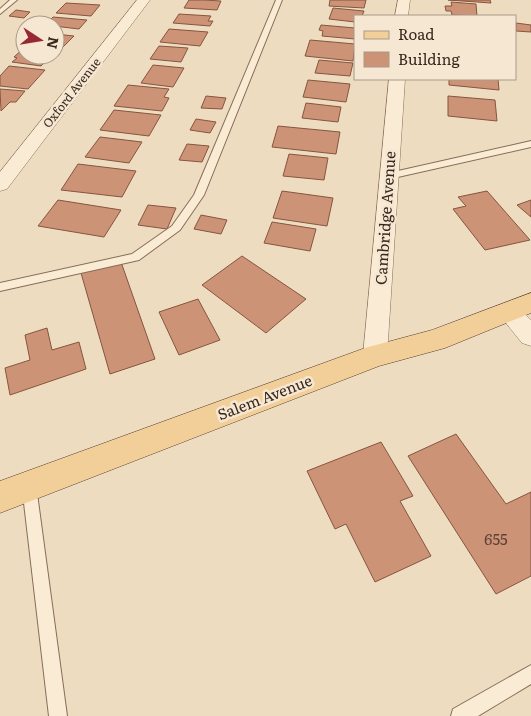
<svg xmlns="http://www.w3.org/2000/svg" width="531" height="716" viewBox="0 0 531 716" font-family="Literata,serif">
	<rect width="100%" height="100%" fill="#eedcc1"/>
	<g fill="#cc9377" stroke="#86553e">
		<polygon points="189,0 204,0 221,1 217,10 184,8"/>
		<polygon points="330,0 366,0 364,8 329,6"/>
		<polygon points="448,0 490,0 491,3"/>
		<polygon points="451,2 476,4 477,16 452,15 451,11 446,11 445,6 452,6"/>
		<polygon points="66,3 100,5 91,16 56,13"/>
		<polygon points="333,8 364,11 362,16 355,16 355,22 329,19"/>
		<polygon points="16,10 30,12 24,18 9,16"/>
		<polygon points="179,14 211,16 208,21 213,21 210,26 173,23"/>
		<polygon points="53,17 87,20 79,29 45,25"/>
		<polygon points="516,23 531,25 531,32 516,31"/>
		<polygon points="321,25 355,28 355,39 322,36 323,31 319,30"/>
		<polygon points="169,29 208,32 200,46 160,42"/>
		<polygon points="55,34 74,36 60,50 55,49"/>
		<polygon points="310,40 355,44 353,61 305,56"/>
		<polygon points="159,46 188,48 181,62 150,59"/>
		<polygon points="25,47 25,55 51,55 41,66 12,62 17,58 14,57"/>
		<polygon points="319,60 353,63 350,76 315,73"/>
		<polygon points="153,65 184,68 173,87 141,83"/>
		<polygon points="9,66 45,70 28,89 0,86 0,76"/>
		<polygon points="449,79 498,79 499,90 449,85"/>
		<polygon points="308,80 350,84 346,102 303,97"/>
		<polygon points="128,85 169,89 164,97 169,98 162,111 114,106"/>
		<polygon points="0,89 25,91 16,102 10,102 1,111"/>
		<polygon points="206,96 226,98 222,109 201,108"/>
		<polygon points="448,96 495,100 497,121 448,116"/>
		<polygon points="306,103 341,107 338,122 302,118"/>
		<polygon points="114,110 161,115 149,136 100,130"/>
		<polygon points="196,119 216,122 210,133 190,130"/>
		<polygon points="278,126 340,132 336,154 272,147"/>
		<polygon points="100,137 142,142 129,163 85,157"/>
		<polygon points="187,144 209,146 202,162 179,160"/>
		<polygon points="289,154 328,158 324,180 283,176"/>
		<polygon points="78,164 136,171 122,197 61,190"/>
		<polygon points="282,191 333,198 327,226 273,218"/>
		<polygon points="487,191 530,240 485,250 453,209 466,206 458,197"/>
		<polygon points="58,200 121,210 104,237 38,226"/>
		<polygon points="531,200 531,217 517,205"/>
		<polygon points="148,205 176,208 167,229 138,225"/>
		<polygon points="201,215 227,220 221,234 194,229"/>
		<polygon points="272,222 316,229 310,251 264,243"/>
		<polygon points="242,256 306,299 266,333 202,285"/>
		<polygon points="121,262 155,359 110,374 81,273"/>
		<polygon points="198,299 220,340 179,355 159,312"/>
		<polygon points="47,328 52,350 79,342 86,369 10,395 5,368 30,360 25,335"/>
		<polygon points="456,434 506,504 531,492 531,576 496,594 408,456"/>
		<polygon points="381,442 413,496 400,501 431,556 375,582 346,524 335,529 307,471"/>
	</g>
	<g fill="none" stroke-linecap="round" stroke-linejoin="round">
		<g stroke="#876d59" stroke-width="2">
			<g id="service">
				<polygon points="10,0 17,0 0,14 0,9"/>
				<polygon points="276,0 282,0 204,195 180,230 139,260 0,291 0,283 132,254 172,226 194,195"/>
				<polygon points="531,141 531,147 389,179 384,176 389,173"/>
				<polygon points="29,479 34,481 36,486 67,716 49,716 22,486 24,481"/>
				<polygon points="531,665 531,684 478,716 451,716 453,709"/>
			</g>
		</g>
		<g stroke="#876d59" stroke-width="1">
			<g id="minor">
				<polygon points="137,0 150,0 7,189 0,191 0,172"/>
				<polygon points="398,0 410,0 408,16 395,16"/>
				<polygon points="389,79 405,79 387,356 384,363 375,366 366,363 363,356"/>
				<polygon points="509,303 517,306 531,320 531,346 522,343 497,312 501,306"/>
			</g>
		</g>
		<g stroke="#553c2d" stroke-width="1">
			<polygon id="primary" points="531,293 531,313 445,348 379,366 0,513 0,481 365,348 432,330"/>
		</g>
		<use href="#service" fill="#f9ebd4" fill-rule="evenodd"/>
		<use href="#minor" fill="#f9ebd4" fill-rule="evenodd"/>
		<use href="#primary" fill="#f2ce98" fill-rule="evenodd"/>
	</g>
	<g text-anchor="middle" stroke-width="5" stroke-linejoin="round" paint-order="stroke">
		<g font-size="12" fill="#37271d" stroke="#f5e7d1">
			<text transform="translate(72 93) rotate(-52)" y="4">Oxford Avenue</text>
		</g>
		<g font-size="15" fill="#37271d" stroke="#f5e7d1">
			<text transform="translate(386 218) rotate(-86)" y="5">Cambridge Avenue</text>
			<text transform="translate(265 398) rotate(-21)" y="5">Salem Avenue</text>
		</g>
		<g font-size="15" fill="#5c4234">
			<text x="496" y="545">655</text>
		</g>
	</g>
	<rect x="354" y="15" width="162" height="65" fill="#f5e7d1" stroke="#a99a89"/>
	<rect x="364" y="31" width="25" height="8" fill="#f2ce98" stroke="#a99a89"/>
	<text x="398" y="40" font-size="15" fill="#37271d">Road</text>
	<rect x="364" y="52" width="25" height="15" fill="#cc9377" stroke="#a99a89"/>
	<text x="398" y="65" font-size="15" fill="#37271d">Building</text>
	<g transform="translate(40 40) rotate(102)"><circle r="24" fill="#f5e7d1" stroke="#a99a89"/>
	<path d="M0-4L9 19L0 12L-9 19Z" fill="#962933"/>
	<text y="-8" font-size="14" font-weight="bold" text-anchor="middle" fill="#37271d">N</text>
	</g>
</svg>
